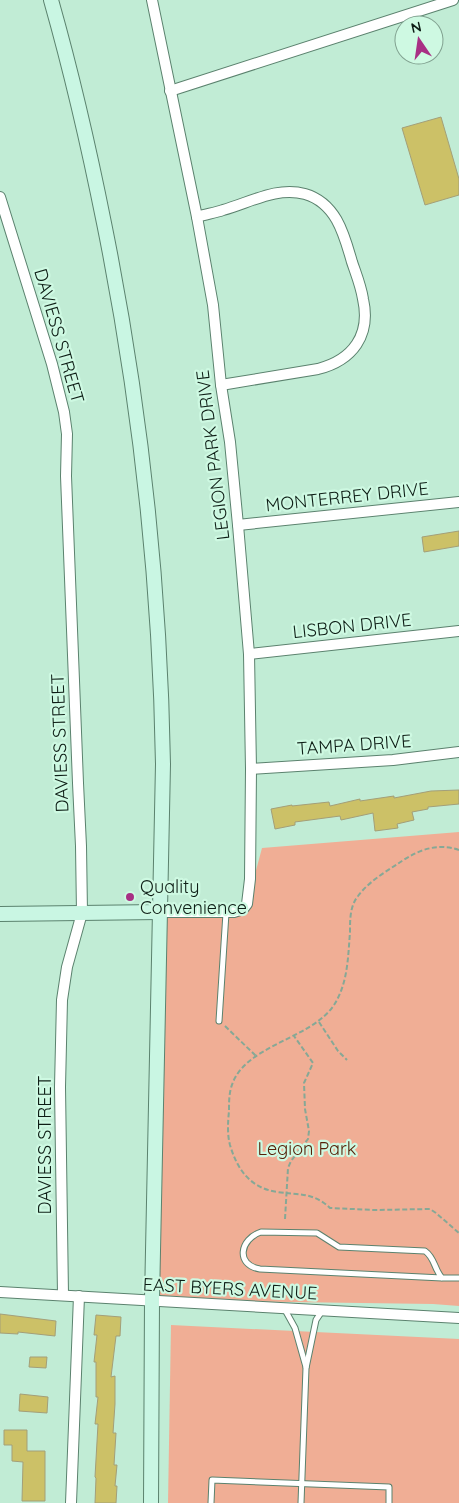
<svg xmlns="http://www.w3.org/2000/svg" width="459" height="1503" viewBox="0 0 459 1503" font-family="Quicksand,sans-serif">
	<rect width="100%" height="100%" fill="#c1ecd5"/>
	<g fill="#f0ae95">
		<polygon points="459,832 459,1306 433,1304 152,1300 159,912 247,904 262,848"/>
		<polygon points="171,1325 459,1339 459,1503 168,1503"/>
	</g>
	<g fill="#ccc167" stroke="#a39f79">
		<polygon points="441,117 459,179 459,195 425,205 402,128"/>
		<polygon points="459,531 459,546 424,552 422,537"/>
		<polygon points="459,790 459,804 428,807 428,809 412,812 414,820 397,824 398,828 375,831 373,813 341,820 340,816 295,822 295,825 275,829 271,809 292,805 292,806 329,802 330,806 360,799 360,801 394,796 394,798 431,791"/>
		<polygon points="0,1314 56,1321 55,1336 18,1332 18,1334 0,1333"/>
		<polygon points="96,1315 121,1317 120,1336 116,1336 111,1377 115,1376 115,1404 113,1433 116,1433 114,1465 117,1465 115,1486 117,1486 116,1503 95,1503 96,1478 95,1477 98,1424 95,1424 98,1397 96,1397 96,1362 94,1362 97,1335 94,1335"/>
		<polygon points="30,1357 47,1357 46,1368 29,1367"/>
		<polygon points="20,1394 48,1397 47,1413 19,1411"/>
		<polygon points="4,1430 27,1430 27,1451 45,1451 45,1501 22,1501 23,1462 12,1461 12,1445 4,1445"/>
	</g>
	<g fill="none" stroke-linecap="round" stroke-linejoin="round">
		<g stroke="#5b826e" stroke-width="7">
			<g id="lane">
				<polyline points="219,1021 226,913"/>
				<path d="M442 1278C434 1269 435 1258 425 1251L339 1247 317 1233 261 1232C240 1239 235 1265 260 1269L442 1278H459"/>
				<polyline points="284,1308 295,1328 306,1367"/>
				<polyline points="211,1503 212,1480 389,1487 389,1503"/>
				<polyline points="301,1503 306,1368 316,1320 322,1311"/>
			</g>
		</g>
		<g stroke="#5b826e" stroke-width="12">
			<g id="street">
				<polyline points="152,0 197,217 213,305 221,385 230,442 238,525 249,654 251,769 250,879 247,904 243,909 234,912 159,912"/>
				<polyline points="170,91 453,0"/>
				<polyline points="0,197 52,364 64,412 67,434 66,476 78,783 81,846 82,913 67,967 62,1000 60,1087 63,1295"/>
				<path d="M197 217C206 214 215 213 223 210 249 203 277 186 305 194 336 203 344 234 352 262 356 274 361 286 363 299 371 335 353 360 318 369L221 385"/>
				<polyline points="238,525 459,502"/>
				<polyline points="249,654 459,631"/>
				<polyline points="251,769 393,760 459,752"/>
				<polyline points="0,1292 459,1318"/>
				<polyline points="71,1503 79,1296"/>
			</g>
		</g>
		<g stroke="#5b826e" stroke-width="16">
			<g id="secondary">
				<path d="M51 0C72 74 89 148 104 223 140 401 160 582 163 764L152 1300 151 1503"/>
				<polyline points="0,914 159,912"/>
			</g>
		</g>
		<g stroke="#86a896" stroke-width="2" stroke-dasharray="5 2.5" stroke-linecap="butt">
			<path d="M459 850C438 843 420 849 402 861 387 871 369 881 358 896 350 906 350 919 350 932 348 957 348 983 334 1005 311 1040 242 1045 231 1088 229 1095 229 1103 229 1111 228 1121 227 1134 230 1145 237 1169 250 1188 277 1192 298 1195 313 1192 330 1208L375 1210 430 1209 436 1213 459 1233"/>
			<polyline points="319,1022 338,1051 347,1060"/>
			<polyline points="225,1026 256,1056"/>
			<polyline points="285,1219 288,1168 291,1161 308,1139 309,1131 305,1109 304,1083 313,1063 294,1036"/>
		</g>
		<use href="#lane" stroke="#fff" stroke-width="5"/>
		<use href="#street" stroke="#fff" stroke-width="10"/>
		<use href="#secondary" stroke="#c9f6e3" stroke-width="14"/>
	</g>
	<circle fill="#a82f84" stroke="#cef9e2" stroke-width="2" cx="130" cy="897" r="5"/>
	<g text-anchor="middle" stroke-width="4.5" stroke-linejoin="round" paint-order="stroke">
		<g font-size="18" fill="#0d1d15" stroke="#cef9e2">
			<text transform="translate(59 336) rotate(74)" y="6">DAVIESS STREET</text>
			<text transform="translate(213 455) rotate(-97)" y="6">LEGION PARK DRIVE</text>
			<text transform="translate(347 497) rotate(-6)" y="6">MONTERREY DRIVE</text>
			<text transform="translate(352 626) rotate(-6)" y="6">LISBON DRIVE</text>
			<text transform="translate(60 743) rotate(-92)" y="6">DAVIESS STREET</text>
			<text transform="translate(354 745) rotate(-4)" y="6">TAMPA DRIVE</text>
			<text transform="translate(45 1145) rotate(-90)" y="6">DAVIESS STREET</text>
			<text transform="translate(230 1289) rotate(3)" y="6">EAST BYERS AVENUE</text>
		</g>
		<g font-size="18" fill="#0d1d15" stroke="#cef9e2" text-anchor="start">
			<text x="140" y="893">Quality<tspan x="140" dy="21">Convenience</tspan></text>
		</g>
		<g font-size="18" fill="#562109" stroke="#cef9e2">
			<text x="307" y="1155">Legion Park</text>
		</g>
	</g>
	<g transform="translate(419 40) rotate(347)"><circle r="24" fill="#cef9e2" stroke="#81a190"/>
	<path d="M0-4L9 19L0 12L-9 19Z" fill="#a82f84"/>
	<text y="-8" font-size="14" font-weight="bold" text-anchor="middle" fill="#0d1d15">N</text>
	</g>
</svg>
